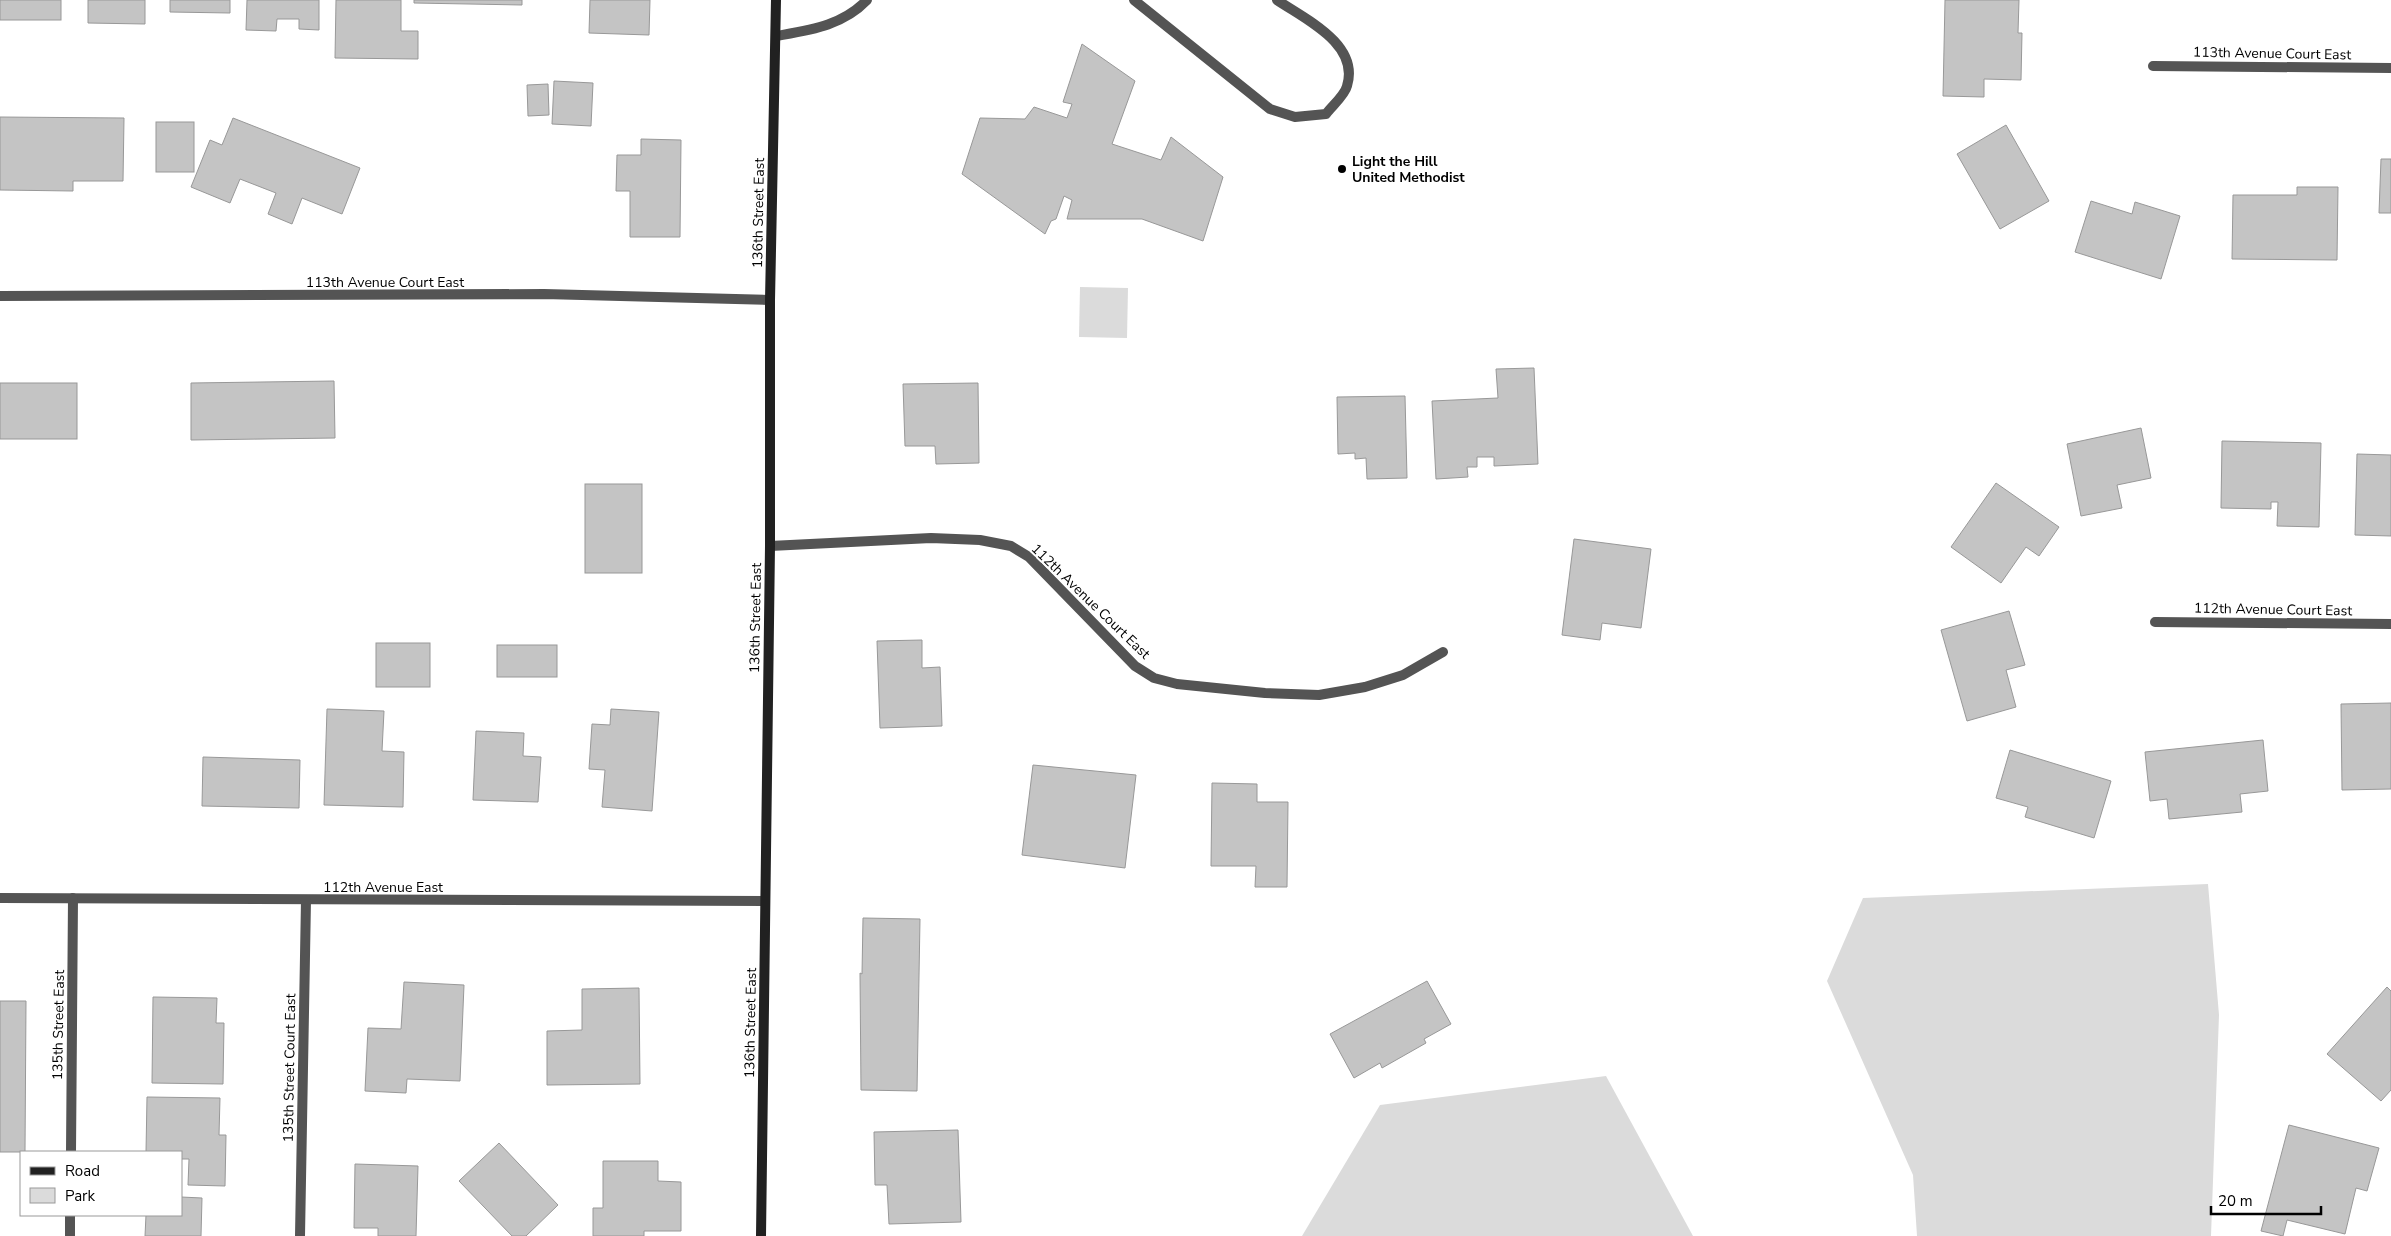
<svg xmlns="http://www.w3.org/2000/svg" width="2391" height="1236" viewBox="0 0 2391 1236" font-family="'Nunito Sans',sans-serif">
	<rect width="100%" height="100%" fill="#fff"/>
	<g fill="#dbdbdb">
		<polygon points="1080,287 1128,288 1127,338 1079,337"/>
		<polygon points="2208,884 2219,1015 2211,1236 1917,1236 1913,1175 1827,981 1863,898"/>
		<polygon points="1606,1076 1693,1236 1302,1236 1380,1105"/>
	</g>
	<g fill="#c4c4c4" stroke="#989898">
		<rect x="0" y="0" width="61" height="20"/>
		<polygon points="88,0 145,0 145,24 88,23"/>
		<polygon points="170,0 230,0 230,13 170,12"/>
		<polygon points="247,0 319,0 319,30 299,29 299,19 277,19 276,31 246,30"/>
		<polygon points="336,0 401,0 401,31 418,31 418,59 335,58"/>
		<polygon points="414,0 522,0 522,5 414,3"/>
		<polygon points="590,0 650,0 649,35 589,33"/>
		<polygon points="1945,0 2019,0 2018,33 2022,33 2021,80 1984,79 1984,97 1943,96"/>
		<polygon points="1082,44 1135,81 1112,144 1161,160 1171,137 1223,177 1203,241 1142,219 1067,219 1072,200 1064,196 1056,219 1051,221 1045,234 962,174 980,118 1025,119 1034,107 1067,118 1072,104 1063,102"/>
		<polygon points="554,81 593,83 591,126 552,124"/>
		<polygon points="548,84 549,115 528,116 527,85"/>
		<polygon points="0,117 124,118 123,181 73,181 73,191 0,190"/>
		<polygon points="233,118 360,168 342,214 302,198 292,224 268,214 276,193 240,179 230,203 191,187 210,140 222,145"/>
		<rect x="156" y="122" width="38" height="50"/>
		<polygon points="2006,125 2049,201 2000,229 1957,154"/>
		<polygon points="641,139 681,140 680,237 630,237 630,191 616,191 617,155 641,155"/>
		<polygon points="2381,159 2391,159 2391,213 2379,213"/>
		<polygon points="2297,187 2338,187 2337,260 2232,259 2233,195 2297,195"/>
		<polygon points="2091,201 2132,214 2135,202 2180,216 2161,279 2075,252"/>
		<polygon points="1534,368 1538,464 1494,466 1494,457 1477,457 1477,467 1467,467 1468,477 1436,479 1432,401 1498,398 1496,369"/>
		<polygon points="334,381 335,438 191,440 191,383"/>
		<rect x="0" y="383" width="77" height="56"/>
		<polygon points="978,383 979,463 936,464 935,446 905,446 903,384"/>
		<polygon points="1405,396 1407,478 1367,479 1366,458 1355,459 1355,453 1338,454 1337,397"/>
		<polygon points="2141,428 2151,478 2117,485 2122,508 2081,516 2067,444"/>
		<polygon points="2222,441 2321,443 2319,527 2277,526 2278,502 2271,502 2271,509 2221,508"/>
		<polygon points="2357,454 2391,455 2391,536 2355,535"/>
		<polygon points="1996,483 2059,527 2039,556 2026,547 2001,583 1951,547"/>
		<rect x="585" y="484" width="57" height="89"/>
		<polygon points="1574,539 1651,549 1641,628 1602,623 1600,640 1562,635"/>
		<polygon points="2009,611 2025,665 2006,670 2016,707 1967,721 1941,630"/>
		<polygon points="922,640 922,668 940,667 942,726 880,728 877,641"/>
		<rect x="376" y="643" width="54" height="44"/>
		<rect x="497" y="645" width="60" height="32"/>
		<polygon points="2391,703 2391,789 2342,790 2341,704"/>
		<polygon points="327,709 384,711 382,751 404,752 403,807 324,805"/>
		<polygon points="611,709 659,712 652,811 602,807 605,770 589,769 592,724 610,725"/>
		<polygon points="476,731 524,733 523,756 541,757 538,802 473,800"/>
		<polygon points="2263,740 2268,791 2240,794 2242,812 2169,819 2167,799 2150,801 2145,752"/>
		<polygon points="2010,750 2111,781 2094,838 2025,817 2028,807 1996,798"/>
		<polygon points="203,757 300,760 299,808 202,806"/>
		<polygon points="1033,765 1136,775 1125,868 1022,855"/>
		<polygon points="1212,783 1257,784 1257,802 1288,802 1287,887 1255,887 1256,866 1211,866"/>
		<polygon points="863,918 920,919 917,1091 861,1090 860,973 862,974"/>
		<polygon points="1427,981 1451,1024 1424,1039 1426,1043 1382,1068 1380,1063 1354,1078 1330,1034"/>
		<polygon points="404,982 464,985 460,1081 407,1079 406,1093 365,1091 368,1028 401,1029"/>
		<polygon points="2387,987 2391,991 2391,1090 2381,1101 2327,1054"/>
		<polygon points="639,988 640,1084 547,1085 547,1031 582,1030 582,989"/>
		<polygon points="153,997 217,998 216,1023 224,1023 223,1084 152,1083"/>
		<polygon points="0,1001 26,1001 25,1152 0,1152"/>
		<polygon points="147,1097 220,1098 219,1135 226,1135 225,1186 188,1185 189,1159 181,1159 181,1152 146,1152"/>
		<polygon points="2289,1125 2379,1148 2367,1191 2356,1188 2345,1234 2287,1220 2283,1236 2261,1231"/>
		<polygon points="958,1130 961,1222 889,1224 887,1185 875,1185 874,1132"/>
		<polygon points="499,1143 558,1205 526,1236 512,1236 459,1181"/>
		<polygon points="603,1161 658,1161 658,1181 681,1182 681,1231 644,1231 644,1236 593,1236 593,1208 603,1208"/>
		<polygon points="355,1164 418,1166 416,1236 378,1236 378,1228 354,1228"/>
		<polygon points="181,1197 202,1198 201,1236 145,1236 146,1215 181,1215"/>
	</g>
	<g fill="none" stroke-linecap="round" stroke-linejoin="round">
		<g stroke="#545454" stroke-width="10">
			<path d="M1134 0 1270 109 1295 117 1326 114C1332 106 1345 95 1347 86 1360 44 1305 19 1277 0"/>
			<path d="M776 36C810 30 842 26 867 0"/>
		</g>
		<g stroke="#545454" stroke-width="10">
			<polyline points="2153,66 2391,68"/>
			<polyline points="0,296 544,294 770,300"/>
			<polyline points="770,546 931,538 980,540 1011,546 1029,557 1135,666 1154,678 1177,684 1265,693 1319,695 1365,687 1403,675 1443,652"/>
			<polyline points="2155,622 2391,624"/>
			<polyline points="0,898 765,901"/>
			<polyline points="71,1152 73,898"/>
			<polyline points="70,1236 70,1215"/>
			<polyline points="300,1236 306,900"/>
		</g>
		<polyline stroke="#212121" stroke-width="10" points="761,1236 770,546 770,300 776,0"/>
	</g>
	<circle fill="#000" stroke="#fff" stroke-width="2" cx="1342" cy="169" r="5"/>
	<g text-anchor="middle" stroke-width="4" stroke-linejoin="round" paint-order="stroke">
		<g font-size="14" fill="#000" stroke="#fff">
			<text transform="translate(2272 53) rotate(1)" y="5">113th Avenue Court East</text>
			<text transform="translate(758 213) rotate(-89)" y="5">136th Street East</text>
			<text x="385" y="287">113th Avenue Court East</text>
			<text transform="translate(1091 601) rotate(44)" y="5">112th Avenue Court East</text>
			<text transform="translate(2273 609) rotate(1)" y="5">112th Avenue Court East</text>
			<text transform="translate(755 618) rotate(-89)" y="5">136th Street East</text>
			<text x="383" y="892">112th Avenue East</text>
			<text transform="translate(750 1023) rotate(-89)" y="5">136th Street East</text>
			<text transform="translate(58 1025) rotate(-89)" y="5">135th Street East</text>
			<text transform="translate(289 1068) rotate(-89)" y="5">135th Street Court East</text>
		</g>
		<g font-size="14" font-weight="bold" fill="#000" stroke="#fff" text-anchor="start">
			<text x="1352" y="166">Light the Hill<tspan x="1352" dy="16">United Methodist</tspan></text>
		</g>
	</g>
	<rect x="20" y="1151" width="162" height="65" fill="#ffffff" stroke="#999999"/>
	<rect x="30" y="1167" width="25" height="8" fill="#212121" stroke="#999999"/>
	<text x="65" y="1176" font-size="15" fill="#000000">Road</text>
	<rect x="30" y="1188" width="25" height="15" fill="#dbdbdb" stroke="#999999"/>
	<text x="65" y="1201" font-size="15" fill="#000000">Park</text>
	<path d="M2211 1206v8h110v-8" fill="none" stroke="#000000" stroke-width="2.5"/>
	<text x="2218" y="1206" font-size="15" fill="#000000" stroke="#ffffff" stroke-width="4" paint-order="stroke">20 m</text>
</svg>
